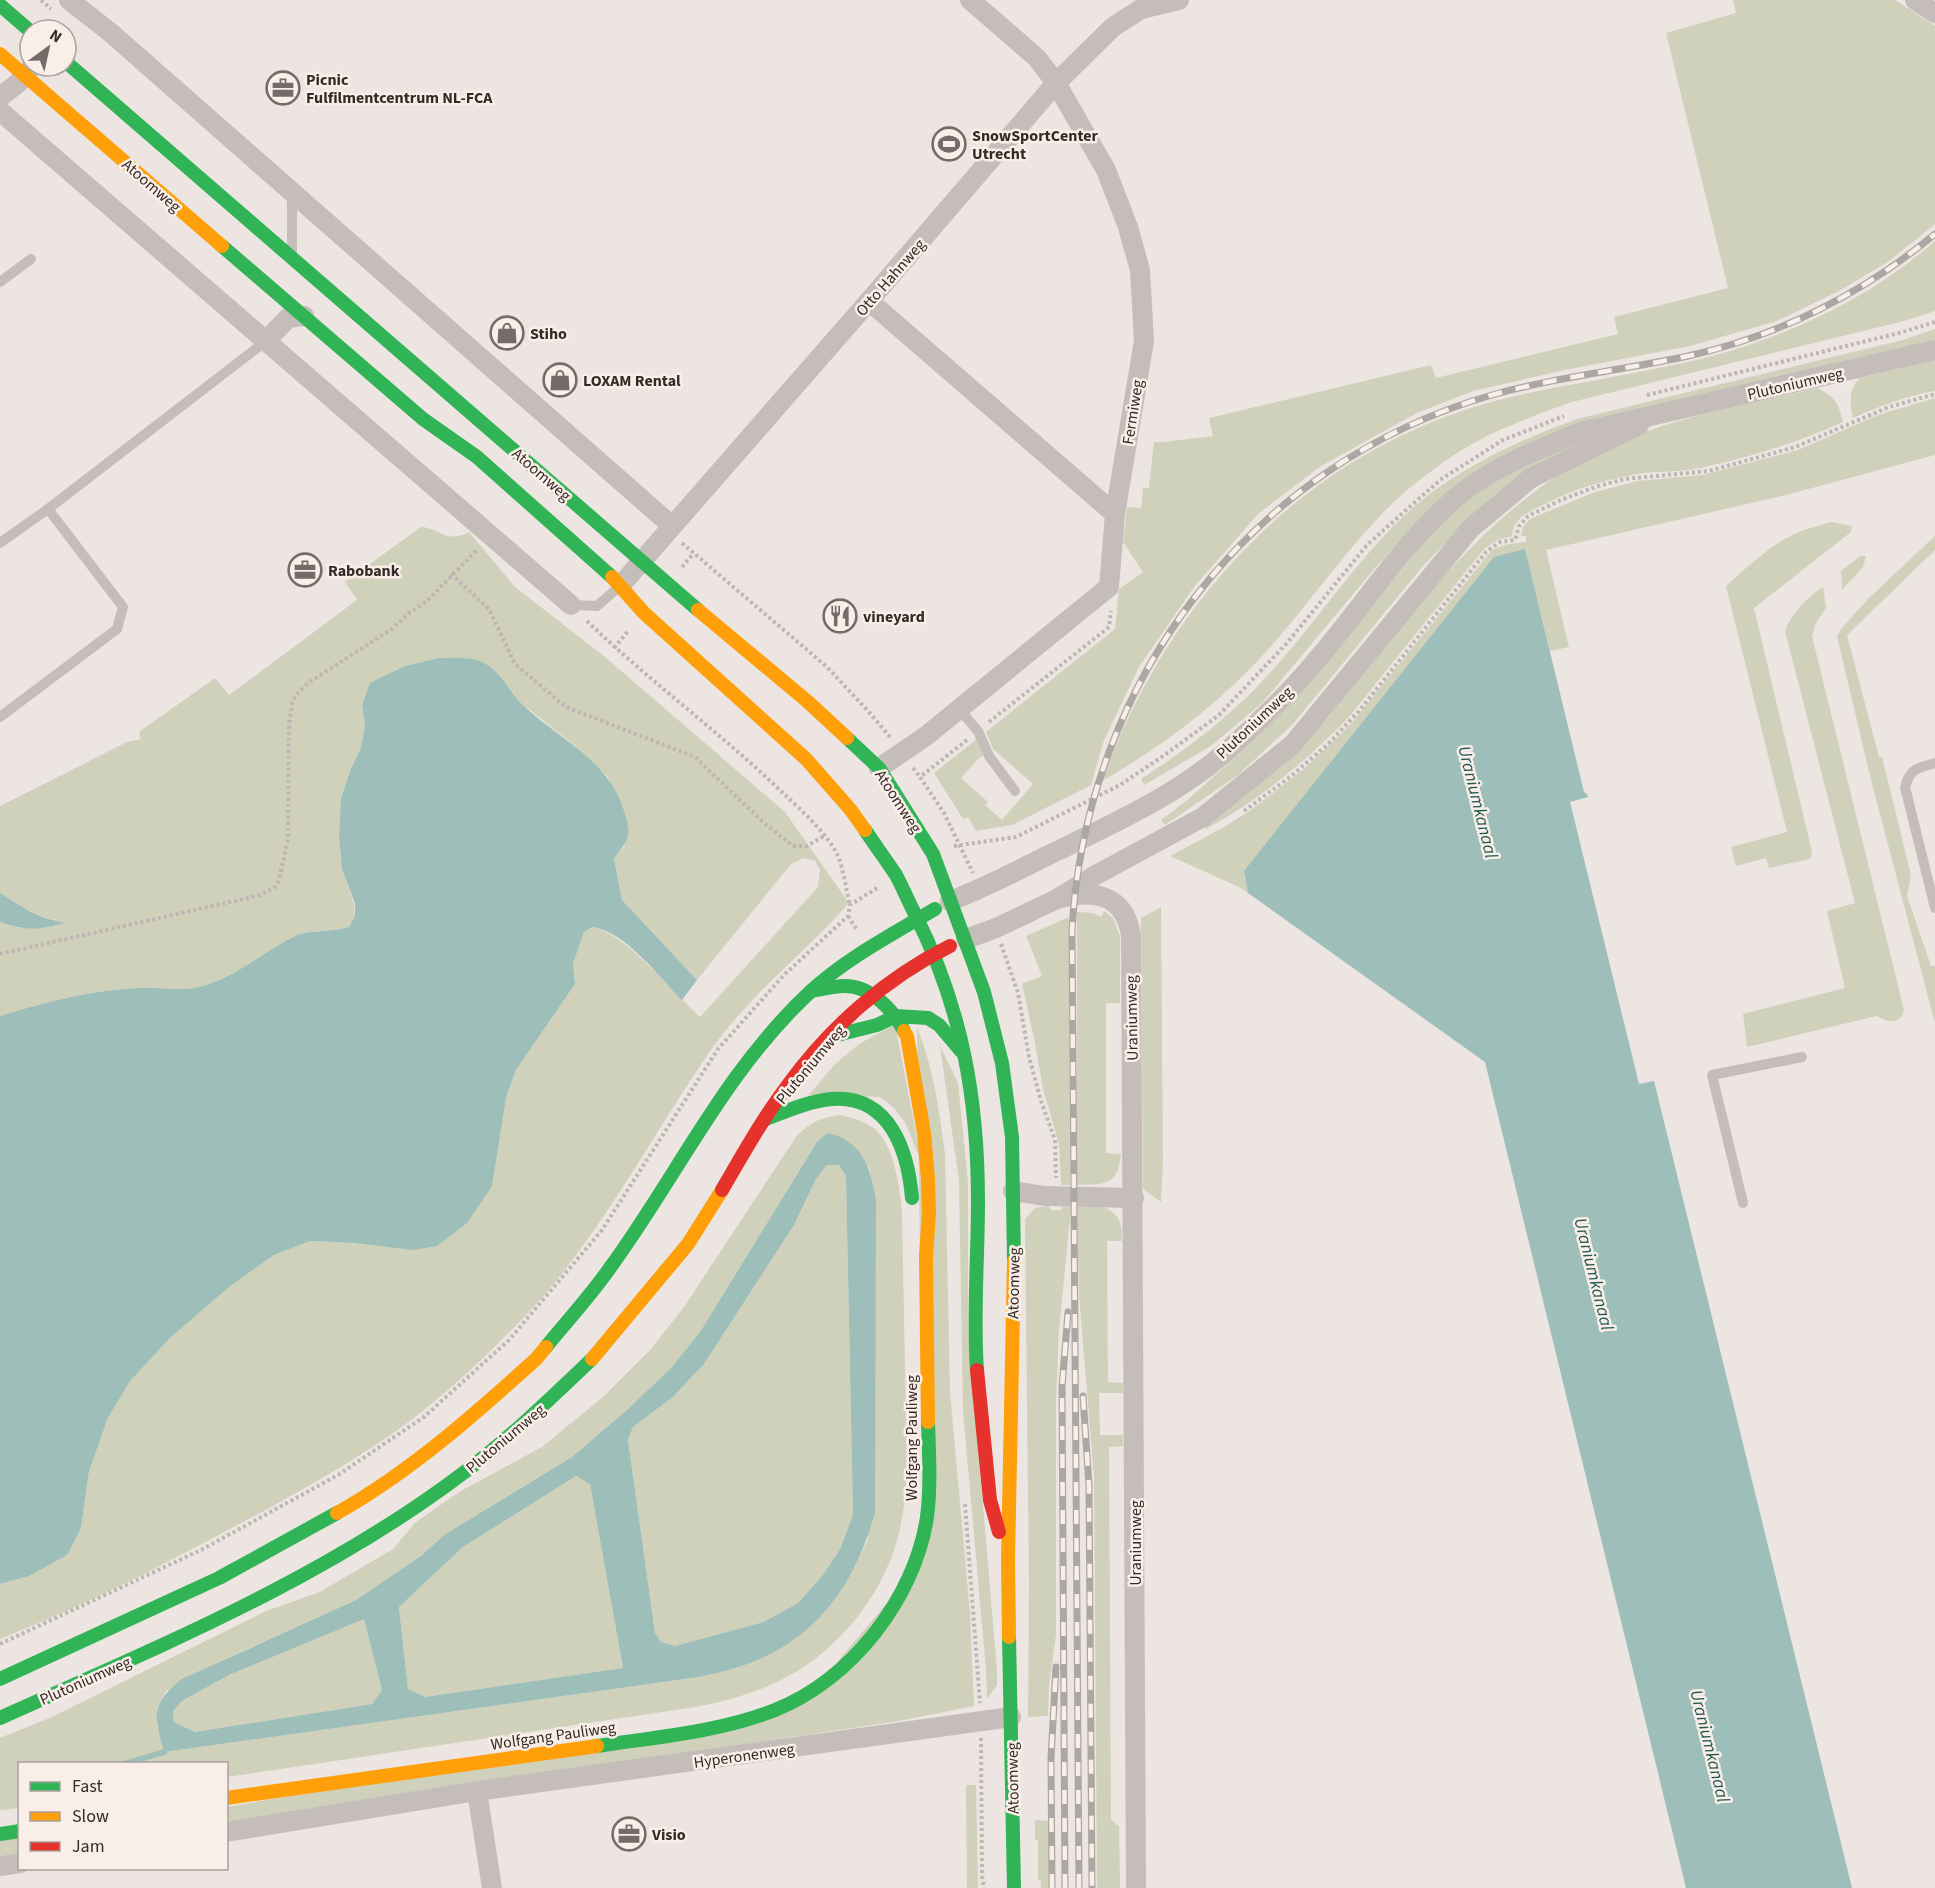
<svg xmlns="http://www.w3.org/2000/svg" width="1935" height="1888" viewBox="0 0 1935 1888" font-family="'Source Sans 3',sans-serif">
	<rect width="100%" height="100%" fill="#ece5e1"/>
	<g fill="#d0d1bb" fill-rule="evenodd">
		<polygon points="1733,0 1895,0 1935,26 1935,224 1889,261 1841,290 1777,321 1690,346 1565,370 1473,391 1417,413 1321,466 1258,514 1194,587 1139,667 1104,740 1091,785 1012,825 976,831 968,817 963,819 934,773 977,739 983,756 980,757 961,778 988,802 985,805 1002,820 1033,784 993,749 986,732 1115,629 1119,589 1143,572 1123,542 1127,507 1141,508 1143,488 1149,488 1154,442 1163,442 1213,436 1209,418 1431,365 1436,378 1618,334 1614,317 1728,288 1666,33 1736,13"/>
		<path d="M1935 241V311L1900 322 1572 402C1530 417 1485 433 1448 459 1424 476 1399 495 1379 517 1338 560 1305 609 1265 653 1217 705 1163 746 1102 781 1168 597 1310 447 1503 399 1560 385 1620 377 1678 364 1770 345 1864 304 1935 241Z"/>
		<path d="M1935 329V340L1623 414 1587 425 1416 524 1375 568 1262 703 1211 746 1144 785 1141 779C1192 746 1237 711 1277 665 1329 607 1371 537 1435 490 1479 459 1527 437 1577 419L1903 340Z"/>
		<path d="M1935 360V391C1906 396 1880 406 1853 418 1850 403 1848 390 1860 378Z"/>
		<path d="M1818 388C1836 399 1838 402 1843 422 1800 442 1755 455 1709 466 1688 472 1666 471 1645 473 1610 478 1576 488 1545 504 1529 512 1513 517 1512 537L1499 539 1484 549 1349 717C1307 760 1260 800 1206 829L1204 826C1249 795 1289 759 1327 719 1412 614 1492 497 1621 441 1683 415 1753 403 1818 388Z"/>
		<polygon points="1935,398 1935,455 1786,495 1546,550 1569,647 1550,651 1525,550 1244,871 1248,893 1239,887 1170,856 1224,827 1251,810 1304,769 1350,725 1492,550 1504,545 1526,542 1526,536 1521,536 1523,527 1530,519 1592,493 1637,481 1703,475 1798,450 1878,415"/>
		<polygon points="1617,428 1477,511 1423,566 1292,725 1238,775 1165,825 1161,820 1185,802 1249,745 1300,694 1432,533 1456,507 1509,471"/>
		<path d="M1832 522 1852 526 1851 532 1754 608 1812 852 1810 859 1769 868 1766 858 1736 866 1731 847 1787 832 1726 586C1763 553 1782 533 1832 522Z"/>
		<path d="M421 527C443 529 444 544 469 532L515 587 605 657 785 812 849 903C805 953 750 994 711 1050 649 1139 599 1240 522 1319 477 1366 428 1411 374 1446 322 1480 268 1509 213 1538 144 1575 73 1610 0 1639V1584L29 1576 81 1528 89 1471 108 1418 130 1381 171 1337 229 1287 274 1255 310 1241 355 1243 506 1097 516 1070 575 984 573 964 584 932 592 927C624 932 674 993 700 1017L818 887 820 870 815 861 804 858 791 864 697 980 622 900 614 857 625 846 608 777 574 745 521 703 497 673 466 658H438L405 666 362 705 365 725 361 748 350 771 341 798 339 837 342 869 354 904 355 916 349 927C333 932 308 930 295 936 263 952 237 976 203 986 182 992 160 987 139 988 91 990 46 1002 0 1016V922L19 928 63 923C36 915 24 909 0 893V806L127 742 141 739 139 732 215 678 229 695 357 600 345 582Z"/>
		<polygon points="1935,536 1935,550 1847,635 1879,757 1882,757 1911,875 1907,896 1931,966 1935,966 1935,1023 1871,780 1837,636 1840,630 1868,599"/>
		<polygon points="1860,556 1866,556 1863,567 1842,590 1841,571"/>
		<path d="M1823 587 1826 608 1816 623 1812 636 1904 1010C1900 1025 1888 1023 1877 1016L1747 1047 1743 1014 1845 988 1827 911 1855 903 1785 631C1792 612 1807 598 1823 587Z"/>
		<polygon points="1161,907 1163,1163 1161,1202 1143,1189 1141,918"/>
		<path d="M1104 911 1113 918 1120 936V1003H1106V1153L1121 1154C1118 1186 1105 1184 1077 1185V912L1093 913 1101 917Z"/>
		<polygon points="1069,917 1070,1185 1061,1185 1059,1144 1043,1089 1034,1038 1022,984 1042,976 1026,936"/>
		<polygon points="895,1024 922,1164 905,1122 894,1108 880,1097 809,1095 834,1065 859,1044"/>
		<path d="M917 1027C934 1070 939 1109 945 1154L950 1392 970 1613 974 1706 899 1721 227 1822V1807L800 1706 924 1559Z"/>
		<polygon points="940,1046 958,1083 968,1182 968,1330 997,1670 997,1685 987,1699 986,1669 963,1412 959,1181"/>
		<path d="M841 1115C853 1118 867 1122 876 1130 894 1147 900 1188 902 1211L907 1473C905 1499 903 1525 894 1550 876 1604 832 1656 779 1681 752 1694 725 1701 696 1707L227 1777 226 1764H20L19 1808 0 1810V1738L52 1717 266 1611 320 1592 393 1549 415 1523 459 1492 542 1447 603 1397 651 1349 684 1307 796 1137C810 1122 821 1117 841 1115ZM817 1142 869 1167 876 1200 868 1539 853 1570 833 1602 779 1649 740 1667 699 1677 164 1752 157 1727V1708L166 1691 234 1655 356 1600 421 1556 444 1535 572 1457 627 1410 671 1368 700 1332Z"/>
		<polygon points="827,1165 839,1165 846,1176 853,1515 840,1549 823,1575 798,1603 765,1622 675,1646 661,1642 655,1633 628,1440 633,1427 673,1397 704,1364 794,1225 816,1179"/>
		<polygon points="1048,1206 1052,1210 1061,1210 1062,1207 1071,1207 1059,1330 1056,1401 1056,1634 1049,1686 1048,1716 1028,1717 1029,1584 1025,1219 1035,1208"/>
		<path d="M1102 1206C1120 1214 1122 1223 1122 1241H1107L1108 1382 1123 1383V1393H1099L1100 1435H1123V1446L1109 1447 1111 1820 1114 1821 1116 1825H1119L1120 1888H1097L1094 1477 1079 1295 1077 1207Z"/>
		<polygon points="576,1476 590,1483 623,1668 425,1697 408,1689 399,1607 463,1547"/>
		<polygon points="364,1618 382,1690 372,1704 195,1732 174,1722 173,1711 182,1701 231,1674"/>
		<polygon points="966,1785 976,1785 978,1888 967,1888"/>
		<polygon points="1035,1820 1049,1821 1049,1888 1041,1888 1041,1881 1038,1880 1038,1841 1035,1840"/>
		<polygon points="19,1838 19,1853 0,1856 0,1841"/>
	</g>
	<g fill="#9dbeb9" fill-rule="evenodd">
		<polygon points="1525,549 1584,792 1587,794 1588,797 1570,802 1639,1084 1654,1081 1852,1888 1686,1888 1485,1062 1248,893 1244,871 1494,557"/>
		<path d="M438 658C453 658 471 656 484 663 501 672 509 691 521 703 556 738 607 758 623 808 631 833 632 837 614 858L622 900 697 980 682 1000C659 977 625 931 592 927L584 932 573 964 575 984 516 1070 506 1097 492 1186 467 1223 437 1246 413 1250 355 1243 310 1241 274 1255 229 1287 171 1337 130 1381 108 1418 89 1471 81 1528 67 1555 29 1576 0 1584V1016C46 1002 91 990 139 988 160 987 182 992 203 986 237 976 263 952 295 936 308 930 333 932 349 927L355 916V904L342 869 339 837 341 798 350 771 361 748 365 725 362 705 370 683 405 666Z"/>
		<path d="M0 893C22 907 38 918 65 923 38 930 26 931 0 922Z"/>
		<path d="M827 1133C862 1140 871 1168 876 1200L875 1512C855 1586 815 1642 739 1667 726 1671 712 1674 699 1677L164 1752C154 1716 150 1704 182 1679L356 1600 421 1556 444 1535 572 1457 627 1410 671 1368 700 1332 817 1142ZM827 1165H839L846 1176 853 1515 840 1549 823 1575 798 1603 764 1622 675 1646 661 1642 655 1633 628 1440 633 1427 673 1397 704 1364 794 1225 816 1179ZM576 1476 590 1484 623 1668 425 1697 408 1689 399 1607 463 1547ZM364 1619 382 1690 372 1704 195 1732 174 1722 173 1711 182 1701 231 1674Z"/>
	</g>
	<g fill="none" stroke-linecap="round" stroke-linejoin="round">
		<polyline stroke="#9dbeb9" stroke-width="6" points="124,1764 164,1752"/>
		<g stroke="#beb6b2" stroke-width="4" stroke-dasharray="3 3" stroke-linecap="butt">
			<polyline points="41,0 51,9"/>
			<polyline points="1647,395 1899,333 1935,322"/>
			<polyline points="682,543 827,667 868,711 891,738"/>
			<polyline points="682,567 694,553"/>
			<polyline points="451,574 489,609 515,664 566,707 695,757 764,823 793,846 807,846 824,836"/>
			<path d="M587 621C649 681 721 733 784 794 801 810 828 834 838 856 844 871 846 890 850 905"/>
			<polyline points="614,648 629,630"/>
			<polyline points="989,722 1109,627 1111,611"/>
			<polyline points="967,740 920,777 944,813 973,873"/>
			<polyline points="913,768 920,777"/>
			<polyline points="1244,811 1290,777 1327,745 1359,711 1486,552 1500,542 1515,540 1519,526 1528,516 1561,500 1595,487 1624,479 1709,471 1795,447 1889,407 1935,394"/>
			<polyline points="954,846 1016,837 1120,785 1166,754 1219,715 1287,643 1367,545 1440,480 1503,440 1564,416"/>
			<polyline points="848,916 857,930"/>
			<polyline points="1001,944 1018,993 1029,1057 1041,1101 1055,1140 1056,1178"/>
			<polyline points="0,954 261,895 275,887 279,880 288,839 289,725 292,704 295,696 308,683 392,629 410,612 427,601 478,549"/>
			<polyline points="965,1504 980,1703"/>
			<polyline points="0,1644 201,1550 338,1475 424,1417 509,1340 602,1230 718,1049 784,975 848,916 850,905 877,888"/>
			<polyline points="981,1738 982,1875 984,1888"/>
		</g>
		<g stroke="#c5bdba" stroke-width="10">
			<polyline points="292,251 292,192"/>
			<polyline points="0,282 31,259"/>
			<polyline points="0,543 48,509 266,341"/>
			<polyline points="571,605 597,606 620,586"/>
			<polyline points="959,709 978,731 989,756 1015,791"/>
			<polyline points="0,717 117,629 123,607 48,509"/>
			<path d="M1935 763C1917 768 1910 769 1905 787L1935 908"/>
			<polyline points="1743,1203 1712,1075 1802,1057"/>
		</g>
		<g stroke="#c5bdba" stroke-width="20">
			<polyline points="69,0 111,33 672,526"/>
			<polyline points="1915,0 1935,13"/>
			<polyline points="0,97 18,83 33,66"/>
			<polyline points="0,111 571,605"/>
			<polyline points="869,301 1115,514"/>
			<polyline points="266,341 288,318 304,316"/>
			<polyline points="621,585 869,301 1056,83 1113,27 1141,9 1179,0"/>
			<polyline points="879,768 926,736 1109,587 1115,514 1144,341 1140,270 1128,227 1106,170 1056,83 1037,58 970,0"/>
			<path d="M1057 899C1092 889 1124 893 1131 935L1136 1888"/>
			<path d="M950 901C987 887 1022 868 1057 851 1121 820 1187 790 1239 740 1265 716 1292 690 1315 662 1361 609 1400 547 1453 500 1488 469 1539 449 1581 432L1935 350"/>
			<polyline points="966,939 996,928 1057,899 1094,876 1203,817 1293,744 1471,528 1531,478 1639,425"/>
			<polyline points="1013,1191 1044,1196 1134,1198"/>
			<polyline points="477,1791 492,1888"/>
			<polyline points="226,1832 477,1791 1011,1717"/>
			<polyline points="0,1866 20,1863"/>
		</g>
		<g stroke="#30b455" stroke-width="14">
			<polyline points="0,5 30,31"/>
			<polyline points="66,62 698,610"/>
			<polyline points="222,246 423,419 477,457 612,577"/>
			<polyline points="847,738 879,768 933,854 984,992 1002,1063 1012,1137 1014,1261"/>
			<path d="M865 830C875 845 886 860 896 875 903 888 909 903 916 916 962 1009 978 1098 978 1202 978 1258 973 1314 977 1370"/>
			<path d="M811 991C822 989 834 986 845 986 871 986 893 1010 904 1031"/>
			<polyline points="833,1036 877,1025 896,1016 928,1018 939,1025 961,1051"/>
			<path d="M766 1119C787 1111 809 1101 832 1099 890 1095 908 1151 912 1198"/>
			<path d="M546 1347C568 1320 592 1294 612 1265 678 1174 726 1070 810 992 845 959 893 934 935 909"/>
			<polyline points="1009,1637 1014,1888"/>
			<polyline points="0,1679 219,1578 337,1513"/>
			<path d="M0 1718C158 1647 323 1579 462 1474 509 1439 550 1399 592 1359"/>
			<path d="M597 1746C656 1737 719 1732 775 1710 851 1680 915 1598 927 1517 931 1486 929 1454 928 1422"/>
			<polyline points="0,1834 20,1831"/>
		</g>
		<g stroke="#ff9f0a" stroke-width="14">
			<polyline points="0,54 222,246"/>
			<polyline points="612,577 644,613 806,759 850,809 865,830"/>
			<polyline points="698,610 807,701 847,738"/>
			<polyline points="904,1031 907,1036 924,1133 928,1179 929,1213 926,1256 928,1422"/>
			<polyline points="592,1359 688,1244 722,1190"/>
			<path d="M337 1513C410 1472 474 1415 536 1359L546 1347"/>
			<polyline points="1009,1637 1008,1560 1014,1261"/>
			<polyline points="226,1798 597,1746"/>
		</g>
		<g stroke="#e5322d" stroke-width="14">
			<path d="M722 1190C743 1154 763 1118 788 1085 830 1027 886 978 950 946"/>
			<polyline points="977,1370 990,1500 999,1532"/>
		</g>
		<g stroke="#ada7a4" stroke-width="7">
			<g id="rail">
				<polyline points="1083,1396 1089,1486 1092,1888"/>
				<polyline points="1052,1888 1051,1758 1056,1667"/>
				<polyline points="1065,1888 1062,1387 1068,1312"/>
				<path d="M1079 1888 1072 931C1085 682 1250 464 1492 395 1556 377 1623 370 1688 356 1779 336 1864 293 1935 234"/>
			</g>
		</g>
		<use href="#rail" stroke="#f9efe8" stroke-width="4.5" stroke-dasharray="14" stroke-linecap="butt"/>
	</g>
	<defs>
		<g id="office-ring" transform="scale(1.725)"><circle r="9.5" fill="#f9efe8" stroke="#766b69" stroke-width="1.5"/><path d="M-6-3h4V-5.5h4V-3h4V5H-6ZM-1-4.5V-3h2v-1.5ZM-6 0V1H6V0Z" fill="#766b69"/></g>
		<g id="stadium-ring" transform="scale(1.725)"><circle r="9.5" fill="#f9efe8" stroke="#766b69" stroke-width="1.5"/><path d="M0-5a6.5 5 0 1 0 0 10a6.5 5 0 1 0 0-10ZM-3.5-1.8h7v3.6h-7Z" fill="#766b69"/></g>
		<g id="shop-ring" transform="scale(1.725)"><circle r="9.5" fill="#f9efe8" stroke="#766b69" stroke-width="1.5"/><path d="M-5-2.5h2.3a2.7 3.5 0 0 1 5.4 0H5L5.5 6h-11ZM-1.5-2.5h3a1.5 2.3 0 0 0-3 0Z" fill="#766b69"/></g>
		<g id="restaurant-ring" transform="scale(1.725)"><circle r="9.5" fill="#f9efe8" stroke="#766b69" stroke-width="1.5"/><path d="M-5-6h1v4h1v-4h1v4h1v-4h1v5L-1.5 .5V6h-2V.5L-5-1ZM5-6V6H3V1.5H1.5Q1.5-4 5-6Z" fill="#766b69"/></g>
	</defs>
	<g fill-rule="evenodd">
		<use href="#office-ring" x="283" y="88"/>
		<use href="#stadium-ring" x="949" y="144"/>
		<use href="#shop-ring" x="507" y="333"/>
		<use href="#shop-ring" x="560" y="380"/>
		<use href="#office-ring" x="305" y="570"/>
		<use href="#restaurant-ring" x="840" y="616"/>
		<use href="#office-ring" x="629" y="1834"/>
	</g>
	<g text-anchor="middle" stroke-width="5" stroke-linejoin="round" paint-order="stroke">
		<g font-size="16" font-weight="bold" fill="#362a28" stroke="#f9efe8" text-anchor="start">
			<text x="306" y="85">Picnic<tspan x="306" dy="18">Fulfilmentcentrum NL-FCA</tspan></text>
			<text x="972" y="141">SnowSportCenter<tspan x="972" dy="18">Utrecht</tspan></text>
			<text x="530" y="339">Stiho</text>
			<text x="583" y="386">LOXAM Rental</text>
			<text x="328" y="576">Rabobank</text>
			<text x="863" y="622">vineyard</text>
			<text x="652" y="1840">Visio</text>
		</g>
		<g font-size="16" fill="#362a28" stroke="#f9efe8">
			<text transform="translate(152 185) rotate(41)" y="6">Atoomweg</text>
			<text transform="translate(890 277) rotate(-49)" y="6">Otto Hahnweg</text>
			<text transform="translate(1795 383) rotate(-13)" y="6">Plutoniumweg</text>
			<text transform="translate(1132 412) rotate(-81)" y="6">Fermiweg</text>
			<text transform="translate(542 474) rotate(41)" y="6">Atoomweg</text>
			<text transform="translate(1254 722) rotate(-43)" y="6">Plutoniumweg</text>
			<text transform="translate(899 801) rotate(57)" y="6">Atoomweg</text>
			<text transform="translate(1131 1018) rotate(-91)" y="6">Uraniumweg</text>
			<text transform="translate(810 1064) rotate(-50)" y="6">Plutoniumweg</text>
			<text transform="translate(1013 1283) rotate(-89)" y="6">Atoomweg</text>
			<text transform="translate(505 1438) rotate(-40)" y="6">Plutoniumweg</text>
			<text transform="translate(911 1438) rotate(-90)" y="6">Wolfgang Pauliweg</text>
			<text transform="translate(1135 1543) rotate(-90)" y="6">Uraniumweg</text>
			<text transform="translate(85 1680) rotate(-24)" y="6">Plutoniumweg</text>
			<text transform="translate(553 1735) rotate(-8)" y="6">Wolfgang Pauliweg</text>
			<text transform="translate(744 1755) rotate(-8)" y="6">Hyperonenweg</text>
			<text transform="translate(1012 1778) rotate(-91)" y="6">Atoomweg</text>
		</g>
		<g font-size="18" font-style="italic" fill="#1e5752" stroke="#f9efe8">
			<text transform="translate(1478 802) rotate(76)" y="6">Uraniumkanaal</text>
			<text transform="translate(1594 1274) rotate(76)" y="6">Uraniumkanaal</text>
			<text transform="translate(1710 1746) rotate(76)" y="6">Uraniumkanaal</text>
		</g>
	</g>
	<rect x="18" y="1762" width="210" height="108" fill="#f9efe8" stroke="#aba09b" stroke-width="1.5"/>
	<rect x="30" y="1782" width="30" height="9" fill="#30b455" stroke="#aba09b" stroke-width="1.5"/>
	<text x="72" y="1792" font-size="18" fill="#362a28">Fast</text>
	<rect x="30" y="1812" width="30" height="9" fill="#ff9f0a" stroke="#aba09b" stroke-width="1.5"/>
	<text x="72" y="1822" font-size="18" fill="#362a28">Slow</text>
	<rect x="30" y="1842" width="30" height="9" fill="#e5322d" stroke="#aba09b" stroke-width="1.5"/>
	<text x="72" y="1852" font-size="18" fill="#362a28">Jam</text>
	<g transform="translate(48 48) rotate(33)"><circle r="28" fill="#f9efe8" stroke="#aba09b" stroke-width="1.5"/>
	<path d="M0-4.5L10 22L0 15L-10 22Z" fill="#766b69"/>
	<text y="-9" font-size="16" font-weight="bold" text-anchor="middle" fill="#362a28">N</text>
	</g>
</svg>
